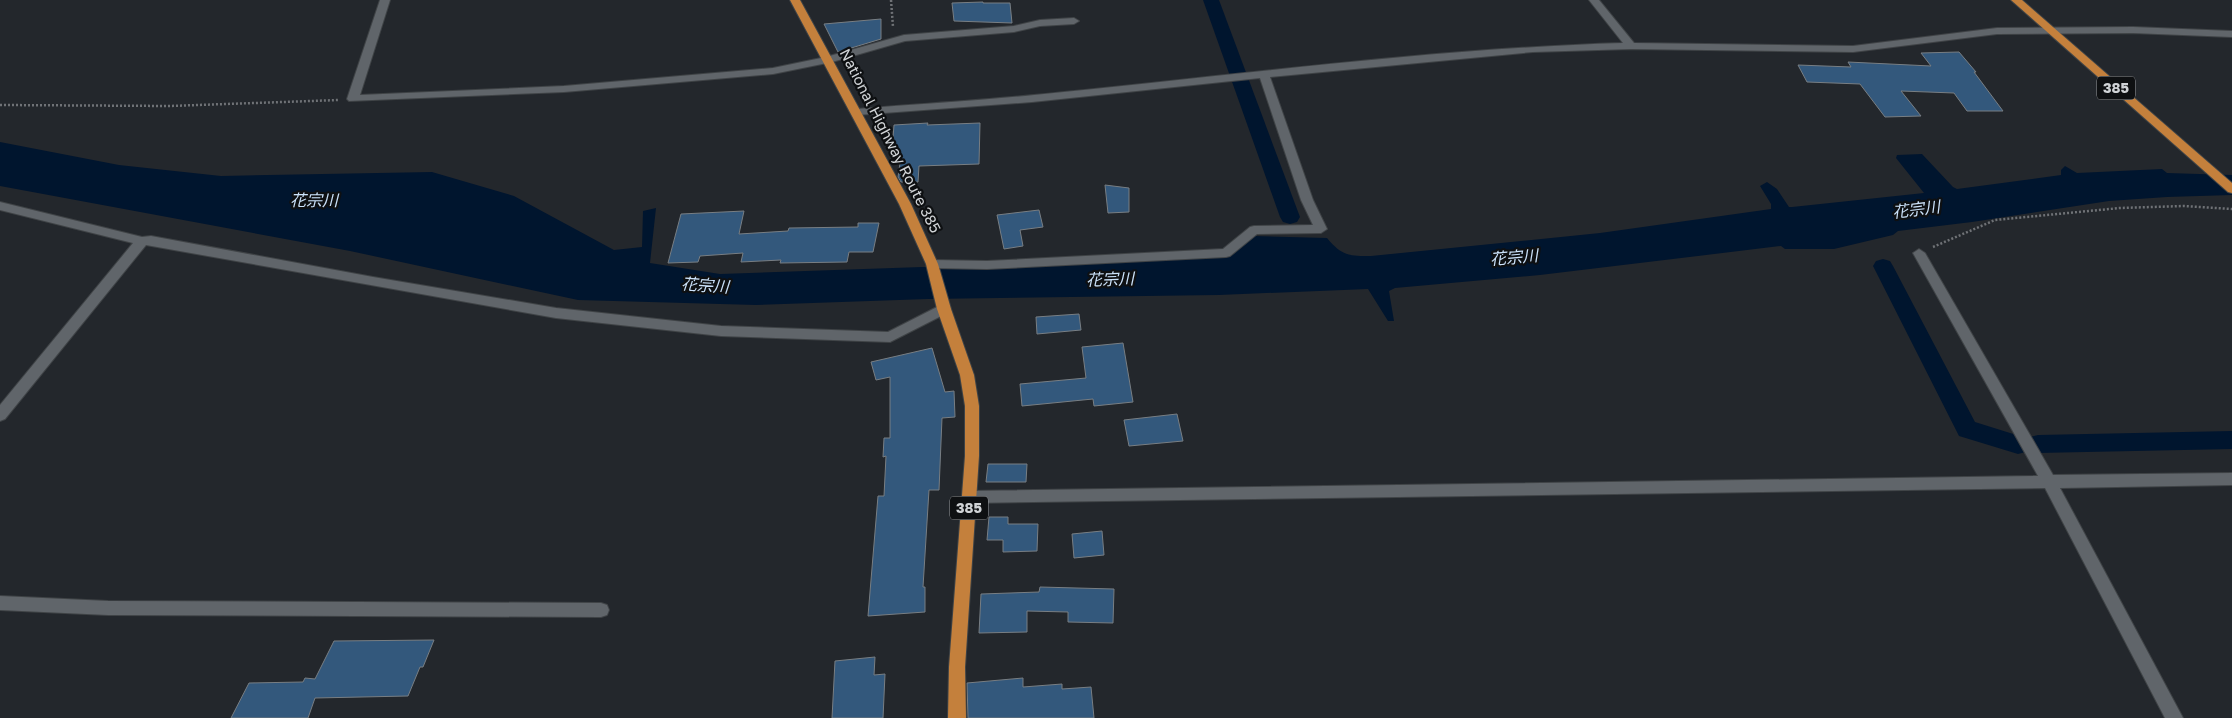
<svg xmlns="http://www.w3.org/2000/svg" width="2232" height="718" viewBox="0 0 2232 718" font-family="'Golos Text','Noto Sans JP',sans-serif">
	<rect width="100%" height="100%" fill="#23272c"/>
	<path fill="#00152e" d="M0 142 119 165 221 176 432 172 514 196 614 250 642 247 643 211 656 208 650 263 720 274 922 267 986 268 1230 256 1254 236 1327 238C1342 256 1349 256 1371 256L1600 233 1771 209V204L1760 186 1767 182 1777 189 1789 207H1792L1924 193 1896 158 1897 155 1922 154 1953 187 1957 189 2061 175V170L2065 166 2077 173 2162 169 2167 173 2232 175V195L2167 197 2109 201 1972 222 1898 231 1893 235 1834 249H1785L1781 246 1540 275 1395 288 1389 291 1394 321H1388L1368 289 1219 295 928 299 756 305 578 300 350 251 0 186Z"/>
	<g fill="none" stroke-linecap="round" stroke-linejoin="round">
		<g fill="#00152e" fill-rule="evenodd">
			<polygon points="1203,0 1219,0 1300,217 1297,222 1290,224 1283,222 1280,217"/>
			<polygon points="1883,259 1890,261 1893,266 1975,422 2026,438 2028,441 2030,437 2038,435 2232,431 2232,449 2038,453 2028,448 2026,452 2018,454 1959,436 1873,266 1876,261"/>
		</g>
	</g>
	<g fill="#33587c" stroke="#787e83">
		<polygon points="983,2 983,3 1010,3 1012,23 954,21 952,3"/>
		<polygon points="881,19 881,39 838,52 824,24"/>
		<polygon points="1959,52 1976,72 1974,72 2003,111 1967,111 1954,93 1901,91 1921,116 1885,117 1860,84 1807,82 1798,65 1851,67 1848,62 1931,66 1921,53"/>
		<polygon points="928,123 927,125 980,123 979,164 919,166 918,182 901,182 898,177 900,163 891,163 894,125"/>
		<polygon points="1105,185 1129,188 1129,212 1108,213"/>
		<polygon points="1039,210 1043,227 1020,230 1023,246 1004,249 997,215"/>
		<polygon points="744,211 739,234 788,231 789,228 858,227 858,223 879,223 873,252 849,252 847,262 780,263 781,260 741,262 743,253 700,256 698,262 668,263 681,214"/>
		<polygon points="1079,314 1081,330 1037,334 1036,317"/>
		<polygon points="1123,343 1133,402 1094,406 1093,399 1022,406 1020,384 1086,378 1082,347"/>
		<polygon points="932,348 945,392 954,391 955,417 942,418 939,490 929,490 923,587 925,587 925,612 868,616 878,496 884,496 886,456 883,457 884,438 890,438 890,377 876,380 871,362"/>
		<polygon points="1177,414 1183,441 1129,446 1124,420"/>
		<polygon points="988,464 1027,464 1026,482 986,482"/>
		<polygon points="989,517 1008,517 1008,524 1038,524 1037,551 1003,552 1003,540 987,540"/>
		<polygon points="1102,531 1104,555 1074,558 1072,534"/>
		<polygon points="1040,587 1114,589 1113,623 1068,622 1068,612 1027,611 1027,632 979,633 981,594 1039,592"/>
		<polygon points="434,640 423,667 420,667 408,696 315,698 308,718 231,718 249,683 303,682 305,678 315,679 334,641"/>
		<polygon points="875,657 874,675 885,674 883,718 832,718 835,661"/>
		<polygon points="1023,678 1023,687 1062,684 1062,689 1091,687 1094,718 968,718 967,683"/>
	</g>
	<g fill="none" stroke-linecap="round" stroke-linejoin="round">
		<g stroke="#3f4346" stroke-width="2">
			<g id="minor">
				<polygon points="380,0 390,0 360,95 564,86 773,68 826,57 904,35 1014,26 1040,20 1074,18 1079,21 1074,24 1040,26 1014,32 905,41 832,62 773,74 564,92 349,101 347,99"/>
				<path d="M1589 0H1599L1634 43 1853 46 1997 28 2133 27 2232 31V37L2133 33 1997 34 1853 52 1631 49 1533 52 1270 77 1313 200 1327 229 1321 233 1257 234 1230 256 1226 257 987 269 932 268 926 264 932 260 987 261 1223 249 1250 227 1254 226 1313 225 1301 200 1260 78 1032 102 857 115 851 112 857 109C916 104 975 101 1034 95 1230 76 1426 49 1623 43Z"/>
				<polygon points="0,202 142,237 151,236 373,277 556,308 721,326 888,332 939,306 949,306 951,309 949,312 890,342 721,336 556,318 146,245 5,419 0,421 0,405 133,243 0,210"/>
				<polygon points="1919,249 1925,253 2053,475 2232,473 2232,485 2060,488 2183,718 2165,718 2045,488 969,503 964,501 961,497 964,493 969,491 2038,476 1913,253"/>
				<polygon points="0,596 108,601 601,603 607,605 609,610 607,615 601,617 108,615 0,610"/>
			</g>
		</g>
		<g stroke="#3f4346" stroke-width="2">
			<g id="trunk">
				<polygon points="790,0 800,0 911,204 938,264 951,309 974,375 979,406 979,456 965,667 966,718 948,718 949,667 965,456 965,406 960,375 937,309 926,264 899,204"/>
				<polygon points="2011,0 2022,0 2232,183 2232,193 2228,192"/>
			</g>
		</g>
		<g stroke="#6f7276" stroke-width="2.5" stroke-dasharray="2 2" stroke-linecap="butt">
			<polyline points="891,0 893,27"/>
			<polyline points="0,105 170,106 339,100"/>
			<polyline points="1933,247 1995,220 2120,208 2184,206 2232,209"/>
		</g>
		<use href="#minor" fill="#60656a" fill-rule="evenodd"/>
		<use href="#trunk" fill="#c4803c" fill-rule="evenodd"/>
	</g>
	<g text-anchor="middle" stroke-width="4.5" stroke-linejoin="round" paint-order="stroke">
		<g fill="#0e1012" stroke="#96989b" stroke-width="1">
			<rect x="2097" y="76.5" width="38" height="23" rx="4"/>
			<rect x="950" y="496.5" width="38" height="23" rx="4"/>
		</g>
		<g font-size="14" font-weight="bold" fill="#d0d3d6">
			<text x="2116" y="93">385</text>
			<text x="969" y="513">385</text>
		</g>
		<g font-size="15" fill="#d0d3d6" stroke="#0e1012">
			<text transform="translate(890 141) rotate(63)" y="5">National Highway Route 385</text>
		</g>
		<g font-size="16" font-style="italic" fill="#cce3fb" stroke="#0e1012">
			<text x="314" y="206">花宗川</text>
			<text transform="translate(1916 209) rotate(-7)" y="6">花宗川</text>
			<text transform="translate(1514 257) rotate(-5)" y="6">花宗川</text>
			<text transform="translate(1110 279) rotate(-2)" y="6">花宗川</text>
			<text transform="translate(705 285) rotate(4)" y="6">花宗川</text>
		</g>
	</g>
</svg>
